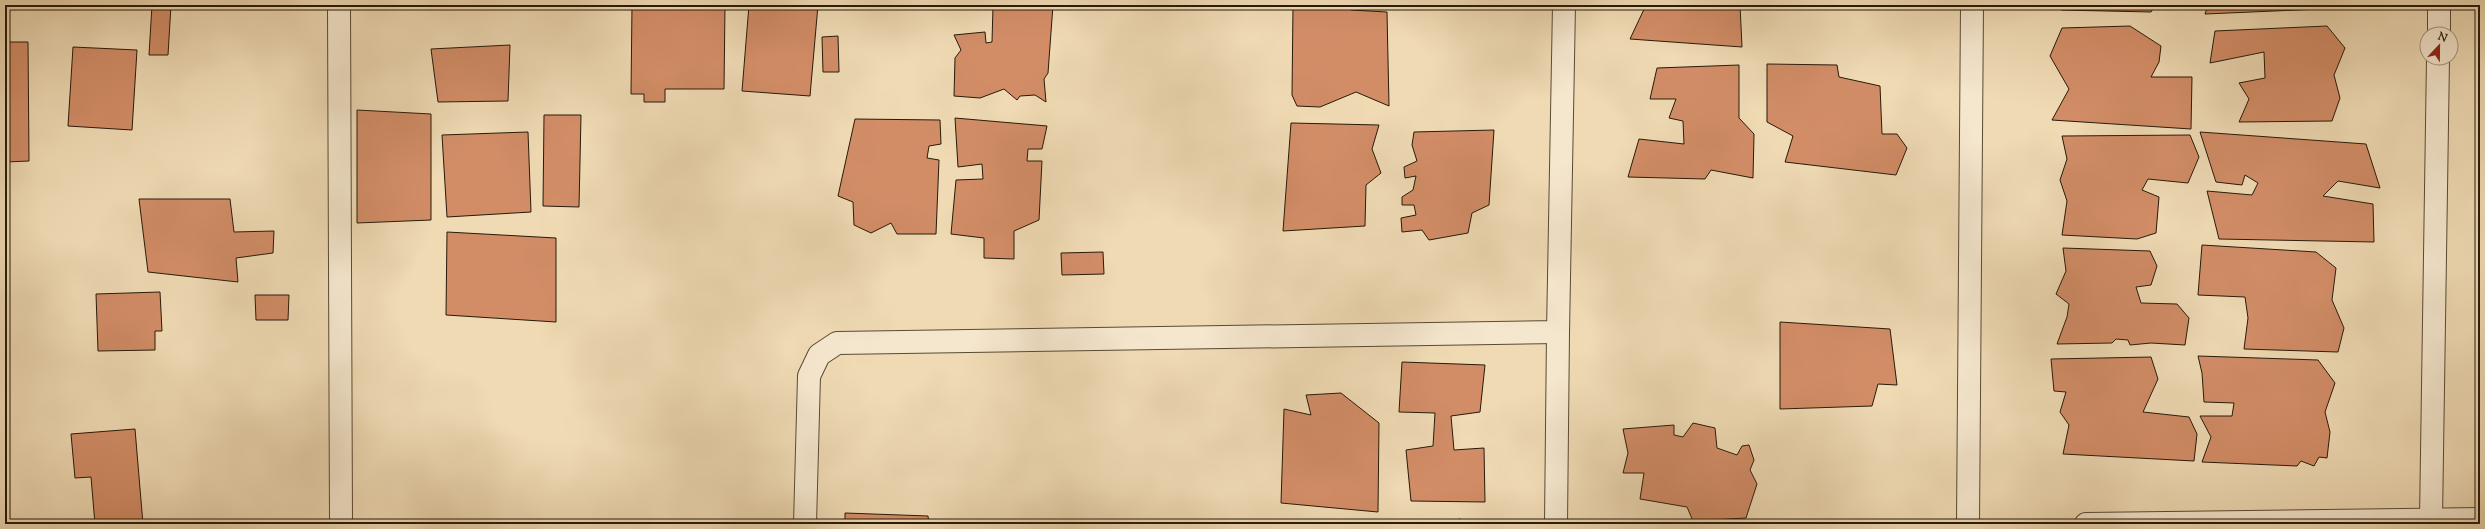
<svg xmlns="http://www.w3.org/2000/svg" width="2485" height="529" viewBox="0 0 2485 529" font-family="'Sorts Mill Goudy',serif">
	<rect width="100%" height="100%" fill="#efdab4"/>
	<filter id="stains"><feTurbulence type="fractalNoise" baseFrequency=".005" numOctaves="4"/><feColorMatrix values="0 0 0 0 .2 0 0 0 0 .09 0 0 0 0 .02 0 0 0 .5 -.17"/></filter>
	<radialGradient id="worn" r=".72"><stop offset=".6" stop-color="#630" stop-opacity="0"/><stop offset="1" stop-color="#630" stop-opacity=".3"/></radialGradient>
	<g fill="#d28d67" stroke="#271a09">
		<polygon points="152,5 171,5 168,55 149,55"/>
		<polygon points="632,5 725,5 724,89 665,89 665,102 644,102 644,94 631,94"/>
		<polygon points="749,5 818,5 810,96 742,91"/>
		<polygon points="1017,5 1053,5 1048,73 1044,79 1046,102 1035,95 1020,96 1017,100 1004,89 980,98 954,96 955,58 961,50 954,35 985,32 986,43 992,42 993,6"/>
		<polygon points="1293,5 1350,5 1351,10 1387,12 1389,106 1356,92 1320,107 1297,106 1292,95"/>
		<polygon points="1646,5 1740,5 1742,47 1630,39"/>
		<polygon points="2062,5 2155,5 2151,12 2061,10"/>
		<polygon points="2208,5 2328,5 2321,9 2205,14"/>
		<polygon points="2130,26 2161,46 2159,62 2151,77 2192,77 2191,129 2052,120 2069,89 2050,56 2062,28"/>
		<polygon points="2327,26 2345,48 2334,75 2340,98 2332,121 2239,122 2249,99 2239,83 2265,78 2264,52 2210,63 2215,31"/>
		<polygon points="838,36 839,72 823,72 822,37"/>
		<polygon points="5,42 28,42 29,161 5,162"/>
		<polygon points="510,45 508,101 438,102 431,49"/>
		<polygon points="73,47 137,50 132,130 68,126"/>
		<polygon points="1767,64 1837,65 1839,77 1880,86 1882,134 1897,134 1907,148 1896,175 1785,162 1793,136 1767,122"/>
		<polygon points="1739,65 1739,118 1754,134 1753,178 1711,170 1705,179 1628,177 1639,139 1684,144 1683,121 1669,118 1676,99 1650,99 1657,68"/>
		<polygon points="357,110 431,114 431,220 357,223"/>
		<polygon points="544,115 581,115 579,207 543,206"/>
		<polygon points="955,118 1047,126 1042,149 1028,149 1027,161 1042,161 1039,220 1014,231 1014,259 984,258 984,238 951,234 956,180 983,179 982,164 958,167"/>
		<polygon points="855,119 940,120 941,144 929,146 927,158 939,160 936,234 897,234 891,223 871,233 854,225 853,202 838,196"/>
		<polygon points="1291,123 1379,125 1372,149 1381,173 1366,185 1365,226 1283,231"/>
		<polygon points="1494,130 1489,205 1472,213 1468,233 1429,240 1422,230 1402,232 1401,218 1416,215 1414,205 1402,205 1402,197 1413,190 1416,176 1405,178 1404,167 1417,161 1412,145 1414,132"/>
		<polygon points="528,132 531,212 447,217 442,135"/>
		<polygon points="2200,132 2366,144 2380,188 2338,181 2323,196 2373,204 2374,242 2219,239 2207,191 2252,195 2258,183 2245,175 2242,185 2216,182"/>
		<polygon points="2190,135 2199,157 2188,183 2148,179 2142,190 2159,197 2156,233 2137,239 2062,235 2067,201 2060,180 2067,159 2062,136"/>
		<polygon points="139,199 230,199 234,232 274,231 273,253 236,258 238,282 148,272"/>
		<polygon points="447,232 556,238 556,322 446,315"/>
		<polygon points="2202,245 2316,252 2336,268 2332,300 2344,328 2338,352 2244,349 2248,318 2245,297 2198,295"/>
		<polygon points="2063,248 2150,251 2157,266 2151,285 2136,287 2141,303 2177,304 2189,318 2185,345 2151,343 2130,345 2128,340 2116,339 2112,343 2057,344 2067,317 2069,304 2056,294 2066,271"/>
		<polygon points="1103,252 1104,274 1062,275 1061,253"/>
		<polygon points="160,292 162,331 155,331 155,350 98,351 96,294"/>
		<polygon points="255,295 289,295 288,320 256,320"/>
		<polygon points="1780,322 1890,329 1897,385 1878,384 1872,406 1780,409"/>
		<polygon points="2198,356 2318,360 2335,383 2325,412 2330,432 2327,458 2319,457 2314,466 2301,461 2297,466 2202,462 2211,437 2200,416 2232,416 2234,403 2204,402 2202,373"/>
		<polygon points="2151,357 2158,379 2143,412 2189,417 2197,434 2194,461 2063,454 2069,425 2060,412 2066,392 2054,391 2051,359"/>
		<polygon points="1402,362 1485,365 1480,412 1451,416 1454,450 1484,448 1485,502 1411,501 1406,450 1433,446 1435,413 1399,412"/>
		<polygon points="1341,393 1379,423 1378,512 1281,503 1284,409 1311,415 1306,395"/>
		<polygon points="1693,423 1715,428 1717,448 1737,455 1742,446 1749,445 1754,460 1750,470 1757,484 1746,518 1693,521 1687,507 1640,499 1644,473 1623,473 1628,453 1623,429 1674,425 1674,435 1683,437"/>
		<polygon points="135,429 143,524 95,524 91,477 75,478 71,434"/>
		<polygon points="845,513 928,516 929,524 845,524"/>
		<polygon points="1459,519 1485,524 1452,524"/>
	</g>
	<g fill="none" stroke-linecap="round" stroke-linejoin="round">
		<g stroke="#594a34" stroke-width="24">
			<g id="minor">
				<polyline points="339,5 341,524"/>
				<polyline points="2439,34 2439,5"/>
				<polyline points="2431,519 2438,58"/>
				<polyline points="805,524 809,376 819,355 837,343 1558,332 1564,5"/>
				<polyline points="1556,524 1558,332"/>
				<polyline points="1968,524 1972,5"/>
				<polyline points="2086,524 2480,519"/>
			</g>
		</g>
		<use href="#minor" stroke="#f5e7ce" stroke-width="22"/>
	</g>
	<rect width="2485" height="529" fill="none" stroke="#efdab4" stroke-width="20"/>
	<rect x="6" y="6" width="2473" height="517" fill="none" stroke="#271a09" stroke-width="2"/>
	<rect x="10" y="10" width="2465" height="509" fill="none" stroke="#271a09"/>
	<g transform="translate(2439 46) rotate(22)"><circle r="19" fill="#f5e7ce" stroke="#a3957f"/>
	<path d="M0-3L7 15L0 10L-7 15Z" fill="#8f2418"/>
	<text y="-6" font-size="11" font-weight="bold" text-anchor="middle" fill="#271a09">N</text>
	</g>
	<rect width="100%" height="100%" filter="url(#stains)"/>
	<rect width="100%" height="100%" fill="url(#worn)"/>
</svg>
